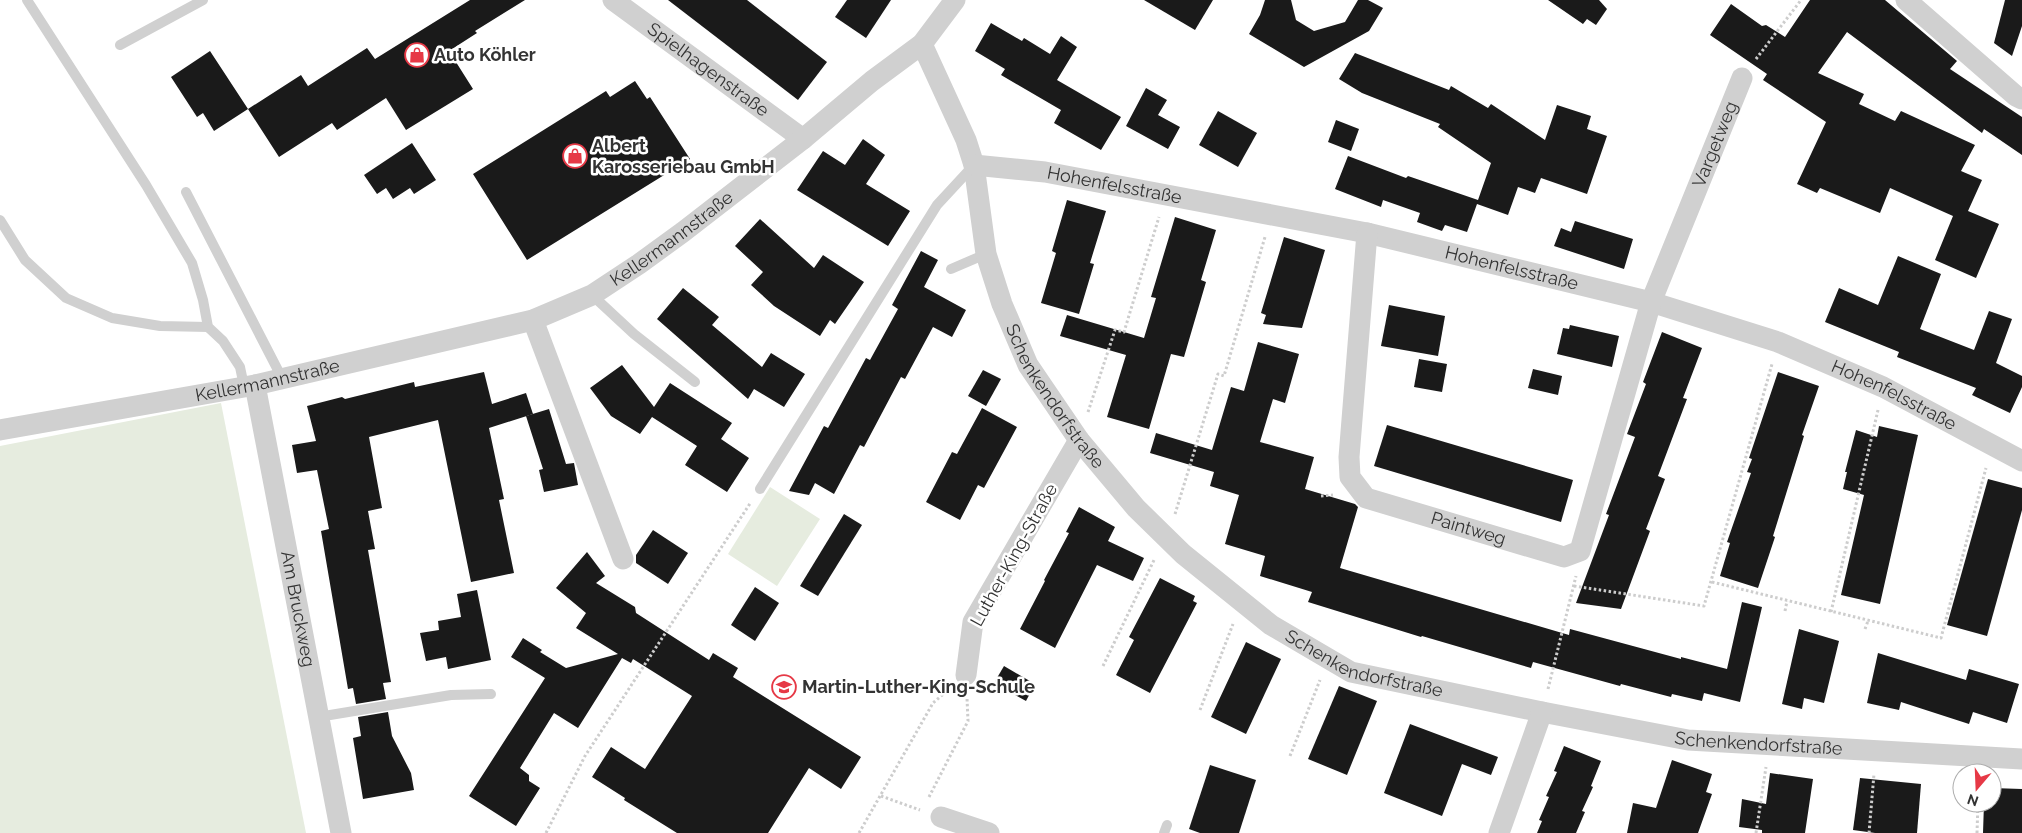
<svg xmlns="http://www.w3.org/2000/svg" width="2022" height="833" viewBox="0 0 2022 833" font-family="Raleway,sans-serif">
	<rect width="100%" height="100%" fill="#fff"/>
	<g fill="#e6ecdf">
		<polygon points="221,403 306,833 0,833 0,446"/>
		<polygon points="770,487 820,519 777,586 728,554"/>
	</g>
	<g fill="#1a1a1a">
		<polygon points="470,0 525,0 475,31 477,33 449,51 473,89 406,130 386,98 337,130 332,123 279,157 248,109 301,75 308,86 367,48 375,59"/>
		<polygon points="668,0 747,0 827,62 798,100"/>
		<polygon points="847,0 891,0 866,38 835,17"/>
		<polygon points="1144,0 1213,0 1195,30"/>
		<polygon points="1265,0 1291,0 1296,20 1314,31 1345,22 1358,0 1368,0 1383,8 1369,31 1304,67 1249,34 1260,15"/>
		<polygon points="1548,0 1599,0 1607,9 1596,25 1587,19 1583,24"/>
		<polygon points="1810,0 1885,0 1957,61 1950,69 2022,117 2022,155 1984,129 1982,133 1847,32 1818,73 1864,94 1859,104 1895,121 1901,111 1975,145 1961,171 1982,180 1968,211 1999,224 1976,278 1935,260 1953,216 1890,188 1880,213 1820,188 1817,193 1797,184 1826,122 1763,80 1767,74 1710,35 1731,4 1762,26 1766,25 1785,37"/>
		<polygon points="2005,0 2022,0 2022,26 2012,56 1994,43"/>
		<polygon points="991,23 1022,41 1024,38 1050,54 1061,36 1077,47 1057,80 1121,117 1101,150 1054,123 1061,110 1001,75 1005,69 975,51"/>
		<polygon points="210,51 248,109 214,131 203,113 197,117 171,77"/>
		<polygon points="1355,53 1449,90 1451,86 1488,108 1491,104 1545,140 1557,105 1591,116 1587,129 1607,136 1587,194 1541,178 1535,193 1518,187 1508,215 1477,204 1467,232 1445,225 1442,231 1417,222 1420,213 1383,200 1381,207 1335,189 1348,156 1406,178 1408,176 1478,200 1491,163 1438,127 1440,124 1362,93 1339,79"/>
		<polygon points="635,81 647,99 650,97 690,159 527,260 473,174 606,91 610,97"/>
		<polygon points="1146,88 1167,100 1158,115 1180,127 1168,149 1126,126"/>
		<polygon points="1218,111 1257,133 1238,167 1199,145"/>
		<polygon points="1336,120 1359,129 1351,151 1328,142"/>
		<polygon points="863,139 885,155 866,184 910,211 888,246 797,190 823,151 845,165"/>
		<polygon points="412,143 436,180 414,194 410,188 393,199 386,188 377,194 364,175"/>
		<polygon points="1067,200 1106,211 1090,263 1094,264 1079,314 1041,303 1056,253 1052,251"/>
		<polygon points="1175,217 1216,230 1201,280 1206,282 1184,357 1171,354 1149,429 1107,417 1126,355 1060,336 1067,315 1144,338 1156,298 1151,297"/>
		<polygon points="760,219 814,268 823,255 864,282 835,324 830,320 820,336 774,306 751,285 763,272 735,246"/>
		<polygon points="1575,221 1633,239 1624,269 1554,246 1561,228 1571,232"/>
		<polygon points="1284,237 1325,250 1302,328 1263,324 1266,315 1261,313"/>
		<polygon points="921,251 938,260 924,287 966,310 952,337 933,327 905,379 901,377 864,447 860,445 834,494 815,483 809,495 789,491 824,426 828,428 866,358 870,360 898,309 892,305"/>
		<polygon points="1898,256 1941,274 1920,329 1974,350 1989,311 2012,319 1996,363 2022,376 2022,387 2010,413 1972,395 1976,388 1897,357 1899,352 1825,322 1839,288 1878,305"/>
		<polygon points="683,288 719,317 712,325 762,367 771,353 805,374 784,407 754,389 748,399 657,319"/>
		<polygon points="1389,305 1445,316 1438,356 1381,346"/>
		<polygon points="1570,325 1619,336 1612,367 1557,354 1563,328 1569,329"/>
		<polygon points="1662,332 1702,348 1683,398 1687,399 1658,476 1665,479 1646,529 1650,531 1621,609 1576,603 1609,515 1606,514 1635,437 1627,434 1646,384 1643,382"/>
		<polygon points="1258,342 1299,354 1285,403 1273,399 1260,442 1314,457 1305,489 1355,504 1358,507 1340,568 1569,635 1570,629 1681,659 1681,657 1727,669 1742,602 1762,607 1740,702 1704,693 1702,701 1672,694 1671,697 1621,684 1620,686 1533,662 1531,668 1422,636 1421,637 1308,602 1312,592 1260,576 1265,556 1225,544 1239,495 1210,486 1214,472 1150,453 1156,433 1212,450 1231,387 1244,391"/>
		<polygon points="1419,359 1447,364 1442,392 1414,387"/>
		<polygon points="622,365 654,407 670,383 732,423 721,439 749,458 727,492 685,465 697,446 652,417 640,434 611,416 590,388"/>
		<polygon points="1533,369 1562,376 1558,395 1528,388"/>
		<polygon points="983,370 1001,379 986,406 968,396"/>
		<polygon points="484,372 492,404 526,393 533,414 489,428 504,499 499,500 514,573 471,582 438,420 369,437 382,508 368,511 375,549 368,550 391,682 383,683 386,699 356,704 353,688 348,689 321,531 329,529 317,470 297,473 292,445 316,441 307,406 342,397 345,399 414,382 415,387"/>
		<polygon points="1778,372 1819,386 1802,435 1804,436 1773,536 1775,537 1758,588 1720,576 1730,543 1727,542 1751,473 1747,472 1752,459 1749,458"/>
		<polygon points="982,408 1017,427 984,488 978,485 960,520 926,502 952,452 957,454"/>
		<polygon points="549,409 566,464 574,463 578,485 544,492 539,470 543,469 526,416"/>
		<polygon points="1387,425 1573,480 1561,522 1374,466"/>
		<polygon points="1879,426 1918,435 1880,604 1841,595 1864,495 1843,489 1847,472 1845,472 1856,430 1877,437"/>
		<polygon points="1988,479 2022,488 2022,510 1987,636 1947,625"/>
		<polygon points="1079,507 1115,527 1108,541 1144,558 1133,581 1097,565 1055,648 1020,629 1045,581 1044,580 1069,533 1066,532"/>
		<polygon points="844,514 862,525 818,596 800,586"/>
		<polygon points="653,530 688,553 668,584 636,563 636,555"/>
		<polygon points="587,552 605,576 596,583 635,607 636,613 709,660 713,653 738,668 733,677 861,757 841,789 809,768 768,833 677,833 624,800 625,798 592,777 611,747 645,769 692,696 633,659 631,663 622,658 578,728 554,713 520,768 529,775 529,781 540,788 516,826 469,796 545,678 511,657 523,638 542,650 540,652 566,668 618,654 576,628 586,613 556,588"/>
		<polygon points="1160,578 1195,596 1193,601 1197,603 1150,693 1116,675 1134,640 1129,637"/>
		<polygon points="755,587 779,603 755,641 731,625"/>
		<polygon points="477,590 491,660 448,669 446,657 426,661 420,633 439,630 438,621 461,617 457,594"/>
		<polygon points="1799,629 1839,641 1824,703 1804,698 1802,709 1782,704"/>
		<polygon points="1246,642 1281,659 1246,734 1211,717"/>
		<polygon points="1878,653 1966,680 1969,669 2019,684 2007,723 1973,712 1969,724 1901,702 1899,710 1867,703"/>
		<polygon points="1004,666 1035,684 1026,701 994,683"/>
		<polygon points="1339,686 1377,701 1347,775 1308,759"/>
		<polygon points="388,712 392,736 411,773 414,790 363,799 353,738 361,736 358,717"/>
		<polygon points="1410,724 1498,757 1491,775 1462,764 1442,816 1384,793"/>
		<polygon points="1564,746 1601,761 1591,786 1593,787 1582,811 1585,812 1576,833 1537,833 1542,821 1539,820 1549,797 1546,796 1557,772 1554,771"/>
		<polygon points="1672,760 1712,774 1706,792 1712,794 1698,833 1627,833 1633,803 1656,808"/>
		<polygon points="1210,765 1256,780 1239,833 1200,833 1189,829"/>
		<polygon points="1770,773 1813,779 1805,833 1762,833 1762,830 1739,827 1742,799 1766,804"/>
		<polygon points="1860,778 1921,784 1917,833 1875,833 1853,830"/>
		<polygon points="1992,788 2022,789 2022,833 1983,833 1984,803 1992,803"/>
	</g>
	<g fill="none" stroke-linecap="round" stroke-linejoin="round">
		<g stroke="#cdcdcd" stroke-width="3" stroke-dasharray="2.5 2.5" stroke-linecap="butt">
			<polyline points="1756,59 1801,0"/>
			<polyline points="1088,412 1115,330 1124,332 1159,217"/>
			<polyline points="1321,496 1333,495"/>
			<polyline points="1175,514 1218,374 1224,376 1265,237"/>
			<polyline points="1712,582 1941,638 1986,468"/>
			<polyline points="1574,586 1704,606 1772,364"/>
			<polyline points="1785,611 1787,601"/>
			<polyline points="1831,612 1878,410"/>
			<polyline points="1865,629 1868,621"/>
			<polyline points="1103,666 1155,558"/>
			<polyline points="1548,689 1576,576"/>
			<polyline points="1200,710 1233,624"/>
			<polyline points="1290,756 1320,680"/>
			<polyline points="881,796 920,810"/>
			<polyline points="929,797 968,721 967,698"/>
			<polyline points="546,833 585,756 751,502"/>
			<polyline points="859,833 933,703 948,690"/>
			<polyline points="1756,833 1766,767"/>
			<polyline points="1869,833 1874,774"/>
			<polyline points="1977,833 1978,803"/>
		</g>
		<g stroke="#d0d0d0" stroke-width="10">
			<polyline points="27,0 146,185 192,263 203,300 208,327 223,341 240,367 244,386"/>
			<polyline points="120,45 203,0"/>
			<polyline points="186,192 282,378"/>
			<polyline points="0,220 25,260 66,298 112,318 160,326 208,327"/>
			<polyline points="951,269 986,254"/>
			<polyline points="592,295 634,334 695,382"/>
			<polyline points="760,489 937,205 974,165"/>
			<polyline points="318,717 451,695 491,694"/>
			<polyline points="1164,833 1167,825"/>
		</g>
		<g stroke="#d0d0d0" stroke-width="21">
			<path id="s1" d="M613 0 803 139"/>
			<polyline points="1906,0 2016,96 2022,99"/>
			<path id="s2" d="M922 44 966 140 974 165 986 254 1002 304 1028 365 1079 440 1136 508 1183 554 1271 625 1351 672 1542 712 1688 740 2022 759"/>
			<path id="s3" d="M974 165 1045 172 1367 233 1651 302 1778 342 1883 387 2022 461"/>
			<path id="s4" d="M1367 233 1349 457 1350 477 1366 498 1564 557 1580 551 1651 302 1742 78"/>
			<polyline points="533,320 623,559"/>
			<path id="s5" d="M255 385 341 833"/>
			<path id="s6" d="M0 430 255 385 533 320 592 295 639 264 683 232 803 139 872 81 922 44 955 0"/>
			<polyline points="966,675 973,622 1079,440"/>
			<polyline points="941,817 989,833"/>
			<polyline points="1499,833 1542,712"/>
		</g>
	</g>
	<defs>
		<g id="shop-ring" transform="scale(1.25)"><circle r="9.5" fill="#fff" stroke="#e63946" stroke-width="1.5"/><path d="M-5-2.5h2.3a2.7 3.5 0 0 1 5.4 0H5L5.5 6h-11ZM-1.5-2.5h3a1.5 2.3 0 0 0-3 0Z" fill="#e63946"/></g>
		<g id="school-ring" transform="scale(1.25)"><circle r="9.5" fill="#fff" stroke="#e63946" stroke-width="1.5"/><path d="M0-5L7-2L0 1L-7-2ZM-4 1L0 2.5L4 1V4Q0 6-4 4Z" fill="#e63946"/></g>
	</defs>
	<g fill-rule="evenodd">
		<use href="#shop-ring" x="417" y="55"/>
		<use href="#shop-ring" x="575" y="156"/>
		<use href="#school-ring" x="784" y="687"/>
	</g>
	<g text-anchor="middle" stroke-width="5" stroke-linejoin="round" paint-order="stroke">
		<g font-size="18" font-weight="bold" fill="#333" stroke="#fff" text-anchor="start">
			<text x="434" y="61">Auto Köhler</text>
			<text x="592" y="152">Albert<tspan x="592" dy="21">Karosseriebau GmbH</tspan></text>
			<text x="802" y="693">Martin-Luther-King-Schule</text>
		</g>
		<g font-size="18" fill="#333" stroke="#fff">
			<text dy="6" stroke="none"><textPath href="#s1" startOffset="118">Spielhagenstraße</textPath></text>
			<text dy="6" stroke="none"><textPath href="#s4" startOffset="924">Vargetweg</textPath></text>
			<text dy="6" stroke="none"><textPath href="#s3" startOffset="142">Hohenfelsstraße</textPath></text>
			<text dy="6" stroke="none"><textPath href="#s6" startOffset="706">Kellermannstraße</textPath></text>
			<text dy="6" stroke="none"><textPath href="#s3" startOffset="548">Hohenfelsstraße</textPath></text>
			<text dy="6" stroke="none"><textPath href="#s6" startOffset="272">Kellermannstraße</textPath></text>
			<text dy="6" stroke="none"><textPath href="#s2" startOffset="381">Schenkendorfstraße</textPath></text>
			<text dy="6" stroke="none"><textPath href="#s3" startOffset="952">Hohenfelsstraße</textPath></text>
			<text dy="6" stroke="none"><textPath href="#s4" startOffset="378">Paintweg</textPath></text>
			<text transform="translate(1014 555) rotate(-61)" y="6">Luther-King-Straße</text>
			<text dy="6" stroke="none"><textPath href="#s5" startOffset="228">Am Bruckweg</textPath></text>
			<text dy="6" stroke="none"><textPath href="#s2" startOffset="801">Schenkendorfstraße</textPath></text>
			<text dy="6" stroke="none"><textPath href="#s2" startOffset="1206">Schenkendorfstraße</textPath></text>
		</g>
	</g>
	<g transform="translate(1977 788) rotate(199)"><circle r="24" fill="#ffffff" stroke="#adadad"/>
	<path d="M0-4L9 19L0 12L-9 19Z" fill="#e63946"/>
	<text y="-8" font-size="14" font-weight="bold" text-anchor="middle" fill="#333333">N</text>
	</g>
</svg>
